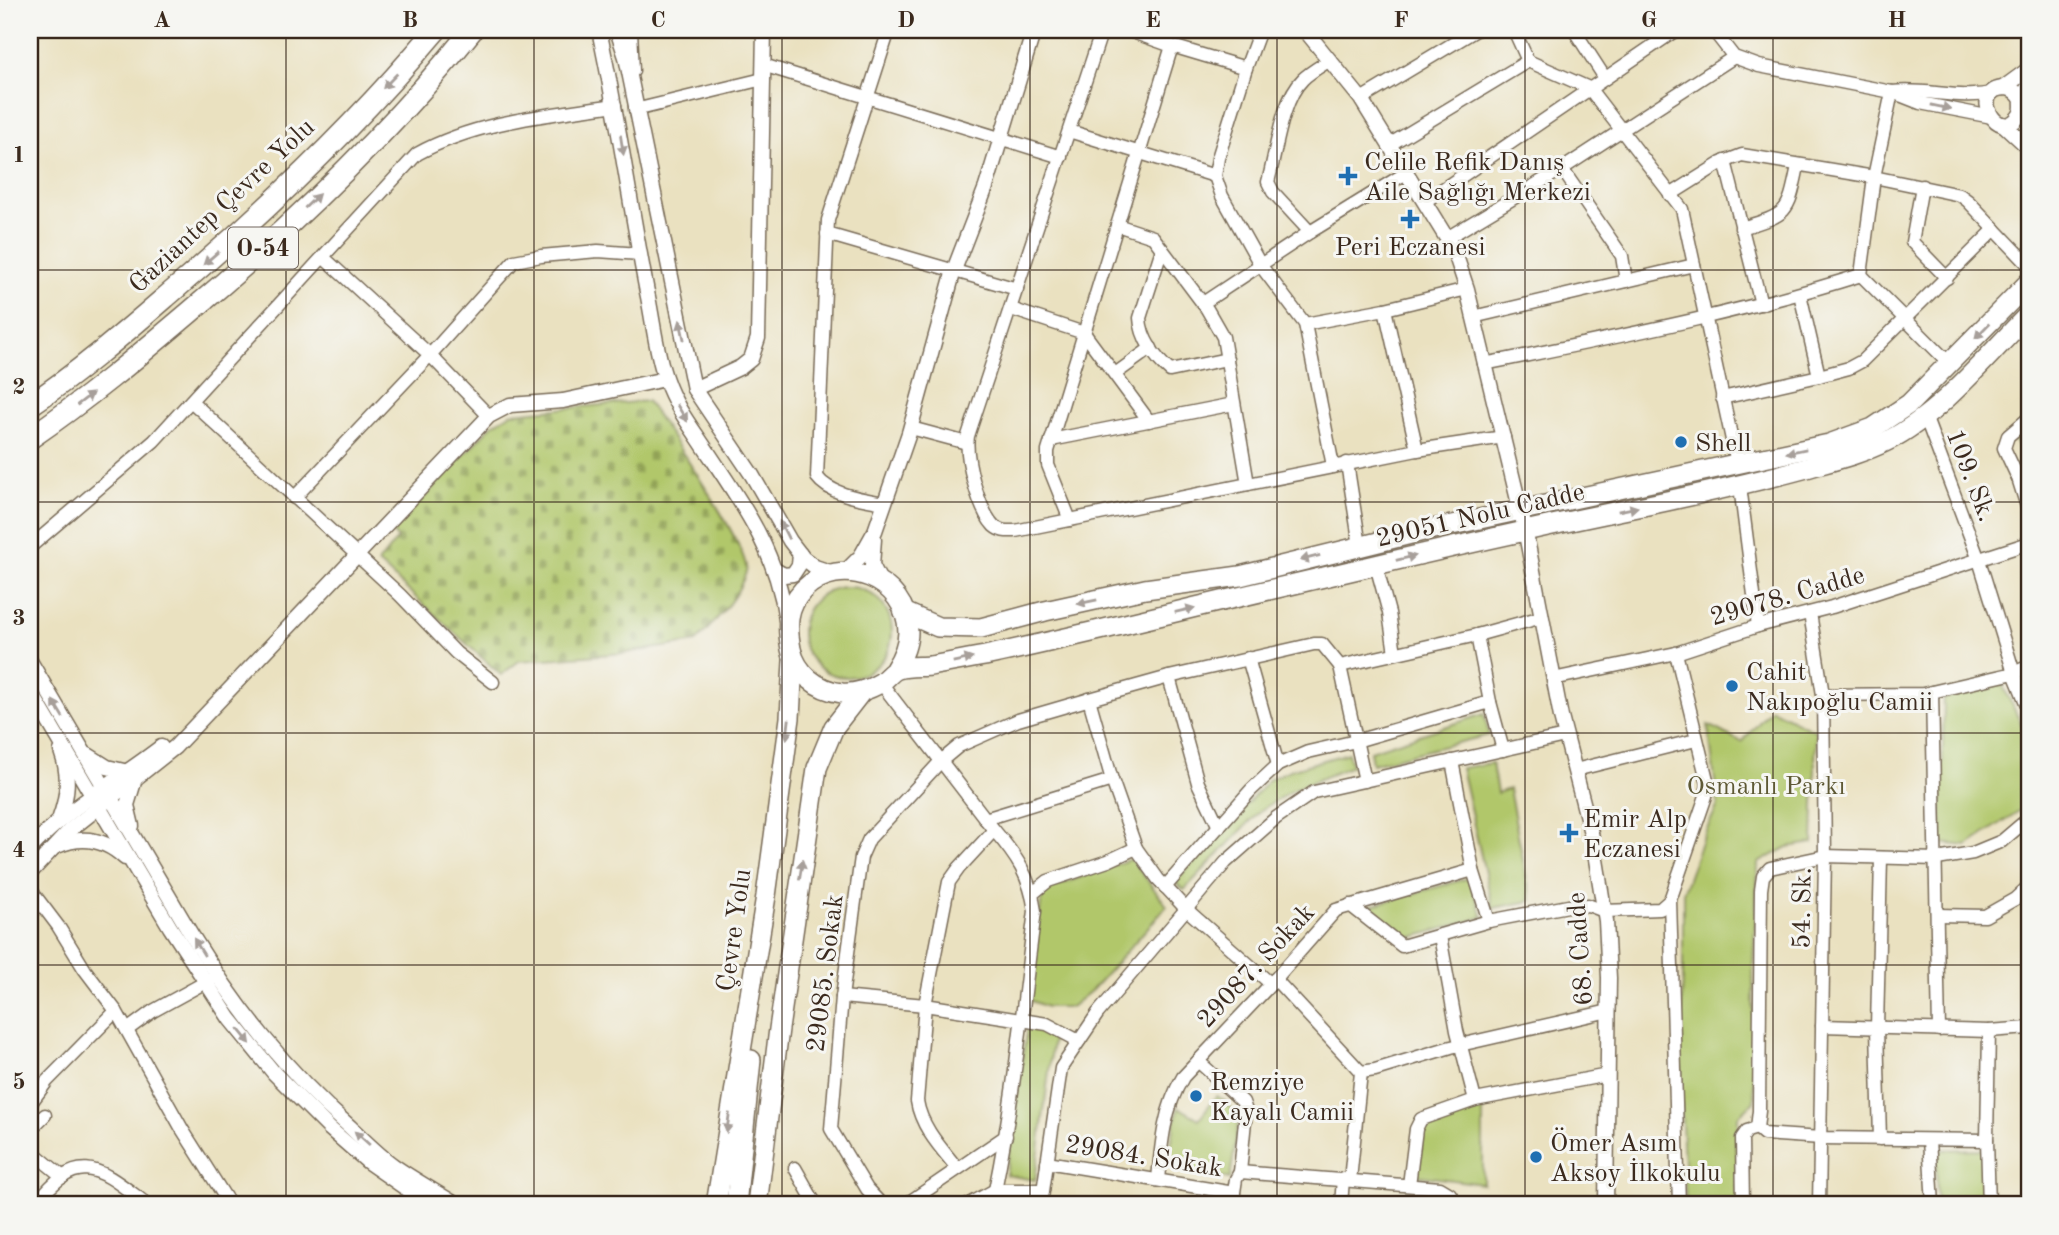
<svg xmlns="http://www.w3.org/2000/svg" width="2059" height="1235" viewBox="0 0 2059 1235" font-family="'Old Standard TT',serif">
	<defs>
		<pattern id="cemetery-stones" width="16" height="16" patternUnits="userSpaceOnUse" patternTransform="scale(1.75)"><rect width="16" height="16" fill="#b1c76b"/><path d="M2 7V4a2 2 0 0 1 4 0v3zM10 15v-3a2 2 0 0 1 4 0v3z" fill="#91a257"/></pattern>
	</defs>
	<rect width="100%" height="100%" fill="#f6f6f2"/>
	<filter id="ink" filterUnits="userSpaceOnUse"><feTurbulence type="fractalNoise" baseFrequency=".0143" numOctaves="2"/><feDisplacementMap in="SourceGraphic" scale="14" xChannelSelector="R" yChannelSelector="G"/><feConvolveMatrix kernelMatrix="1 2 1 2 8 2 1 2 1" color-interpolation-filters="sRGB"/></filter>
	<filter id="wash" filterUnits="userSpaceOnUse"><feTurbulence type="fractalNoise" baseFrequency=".00686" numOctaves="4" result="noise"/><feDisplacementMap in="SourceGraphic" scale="28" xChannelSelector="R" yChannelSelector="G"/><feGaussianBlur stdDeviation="1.57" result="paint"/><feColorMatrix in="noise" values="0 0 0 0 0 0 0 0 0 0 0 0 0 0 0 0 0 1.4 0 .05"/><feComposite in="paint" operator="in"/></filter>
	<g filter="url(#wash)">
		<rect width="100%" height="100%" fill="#eae1c0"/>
		<g fill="#b1c76b" stroke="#767844" stroke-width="2">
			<polygon points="2029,425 2029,465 2024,467 2015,439"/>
			<circle cx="847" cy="632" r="45"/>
			<polygon points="2000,680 2029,740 2029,804 1967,846 1941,843 1944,699"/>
			<polygon points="1771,709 1816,731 1813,843 1788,847 1758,863 1753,964 1754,1102 1738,1116 1737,1205 1686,1205 1679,1063 1683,977 1683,893 1702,839 1718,805 1708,725 1742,742"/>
			<polygon points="1484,714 1489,735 1372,764 1370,751"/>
			<polygon points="1348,753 1352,766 1295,789 1261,810 1184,890 1175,882 1270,779 1290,770"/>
			<polygon points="1492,763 1497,793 1509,789 1531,901 1493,908 1461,768"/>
			<polygon points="1131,859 1167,906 1092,990 1071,1007 1047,1007 1029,1000 1042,896 1054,887"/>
			<polygon points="1469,878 1483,917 1410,938 1391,927 1369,906"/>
			<polygon points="1027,1027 1054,1032 1035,1180 1006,1175"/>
			<polygon points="1216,1096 1224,1100 1239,1118 1230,1179 1167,1166 1178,1107 1199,1119"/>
			<polygon points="1483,1107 1483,1184 1415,1175 1425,1121"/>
			<polygon points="1984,1149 1985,1205 1937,1205 1936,1150"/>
		</g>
		<path fill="url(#cemetery-stones)" stroke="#767844" stroke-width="2" d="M647 401C664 426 752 549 746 572 738 598 714 622 696 642L625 653 519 661 501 675 378 563 397 539 392 531 492 425 512 413Z"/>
	</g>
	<g filter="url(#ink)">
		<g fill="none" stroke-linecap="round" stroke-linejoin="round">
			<g stroke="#786a57" stroke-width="15">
				<g id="minor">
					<polyline points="631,30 633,71"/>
					<path d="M1102 30 968 436C965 458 978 509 994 526 1001 532 1008 531 1015 531L1417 450 1504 437"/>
					<polyline points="1127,30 1172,46 1246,68"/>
					<polyline points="1260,30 1246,68 1218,158 1215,176 1222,196 1261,266 1305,324 1333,466"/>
					<polyline points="1514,30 1528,61 1589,88 1682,209 1737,463"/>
					<polyline points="1574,30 1605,78"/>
					<polyline points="1713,30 1734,57 1759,66 1892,92 1920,103 1992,117"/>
					<polyline points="1310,36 1320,30"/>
					<polyline points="763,65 1061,157"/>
					<polyline points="1892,92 1874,177 1960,195 1968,201 2029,265"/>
					<path d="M1892 92C1926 88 1959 100 1993 93"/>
					<polyline points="1361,99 1476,30"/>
					<polyline points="635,104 635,110 763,79"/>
					<polyline points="1069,131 1215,176"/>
					<polyline points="1389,145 1528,61"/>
					<polyline points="1725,161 1761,304"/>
					<polyline points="1562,169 1622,256 1626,281"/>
					<polyline points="1922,186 1912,242 1947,278"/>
					<polyline points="1670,195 1721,163 1742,155 1874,177 1861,275"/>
					<polyline points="1424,202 1676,30"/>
					<polyline points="1117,225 1153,237 1207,309 1223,337 1248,484"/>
					<path d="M1741 228C1789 214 1788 214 1798 166"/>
					<path d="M1310 232 1273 192 1268 182C1276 154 1281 100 1303 79 1310 72 1321 66 1330 60"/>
					<polyline points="827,234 1017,289"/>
					<polyline points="1447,238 1562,169 1734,57"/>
					<path d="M1162 249 1140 318C1141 338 1155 358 1170 371L1227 359"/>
					<polyline points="323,257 430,355 489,416"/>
					<polyline points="1203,303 1310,232 1406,173"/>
					<polyline points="1011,309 1084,333 1149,421"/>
					<polyline points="1385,309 1417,450"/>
					<polyline points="1473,317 1694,265"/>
					<polyline points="1305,324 1385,309 1467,289"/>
					<path d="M1484 364C1611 338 1738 314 1861 275L1950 364"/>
					<polyline points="1115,374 1151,348"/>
					<polyline points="1819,376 1849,368 1862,361 1995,229"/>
					<polyline points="1722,398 1819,376 1800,294"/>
					<polyline points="191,401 400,595 456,653 493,682"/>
					<polyline points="1925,416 1979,560 2014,673 2029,710"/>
					<polyline points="2029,418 2008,436 2004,448 2018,478 2029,513"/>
					<polyline points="911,428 967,443"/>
					<polyline points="1051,440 1234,404"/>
					<polyline points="1347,463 1360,546"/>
					<polyline points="1740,486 1758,626"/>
					<polyline points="294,498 430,355 514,261 541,256 598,251 640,254"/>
					<path d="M885 503C863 499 830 495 817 477L828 220 889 30"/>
					<polyline points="1070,520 1048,465 1048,451 1172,46"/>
					<path d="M30 547 154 441 417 154C477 121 548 115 615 105"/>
					<polyline points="1376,565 1389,613 1395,653"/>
					<polyline points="1810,613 1823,695 1825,856 1819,1205"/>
					<polyline points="1477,635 1490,702 1503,750"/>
					<polyline points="1248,658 1278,765"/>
					<polyline points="1169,677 1198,783 1219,827"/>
					<polyline points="1553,679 1676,653 1758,626 1832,607 2029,543"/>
					<path d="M881 683 994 830C1017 857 1030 876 1035 911 1023 1004 1014 1098 995 1190"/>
					<polyline points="1932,692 1939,1030"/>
					<polyline points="1823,695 1923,694 2014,673 2029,666"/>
					<polyline points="1089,699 1112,780 1136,848 1158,879 1186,909 1271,984"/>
					<polyline points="1452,761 1473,870 1489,921"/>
					<polyline points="1575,770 1696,740"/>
					<polyline points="1365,781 1340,666 1477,635 1542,617"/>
					<polyline points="985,819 1112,780"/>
					<polyline points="1165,887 1251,790 1278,765 1308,752 1356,741 1490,702"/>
					<polyline points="30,889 58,926 85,970 116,1011 182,1129 230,1205"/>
					<polyline points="1032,894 1048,881 1108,861 1136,848"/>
					<polyline points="1670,900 1679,1205"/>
					<polyline points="1350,905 1402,946 1489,921 1568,906 1588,905 1604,911 1660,909 1670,900 1706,796 1708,784 1676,653"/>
					<polyline points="1938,915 1985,916 2015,899 2029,886"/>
					<polyline points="1440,936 1457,1031 1475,1100"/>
					<polyline points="1275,979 1361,1072 1375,1070 1451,1047 1609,1011"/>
					<polyline points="842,997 925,1005 1047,1024 1079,1041"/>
					<polyline points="1822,1026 1989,1031 2029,1028"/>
					<polyline points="127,1030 153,1011 213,978"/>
					<polyline points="1989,1031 1987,1140 1989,1205"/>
					<polyline points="1198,1061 1243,1102 1246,1111 1240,1172 1236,1179 1232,1205"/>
					<polyline points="30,1104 47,1081 116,1011"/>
					<polyline points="30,1130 45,1115"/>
					<polyline points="1880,1139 1877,1028 1881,858"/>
					<polyline points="1929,1140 1933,1205"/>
					<polyline points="1987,1140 1821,1138 1764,1134 1757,1128 1759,1111 1761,890 1763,876 1770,868 1825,856 1937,859 1973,853 2002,841 2029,818"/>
					<polyline points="30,1150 63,1177"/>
					<polyline points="1047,1162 1234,1193"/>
					<polyline points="795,1168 816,1205"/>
					<path d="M957 1168C941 1148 921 1127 917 1101L925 1005 949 882 959 868 994 830"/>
					<polyline points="1240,1172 1440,1188 1450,1194 1457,1205"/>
					<path d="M1158 1180C1161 1145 1164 1108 1183 1077L1271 984 1336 910 1473 870"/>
					<polyline points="1350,1180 1361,1072"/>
					<polyline points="1409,1185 1416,1129 1421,1119 1475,1100 1608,1075"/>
					<path d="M35 1205C80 1146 101 1170 148 1205"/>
					<polyline points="882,1205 867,1189 831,1129 842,997 861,857 869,839 941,761 959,746 1018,720 1097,697 1169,677 1314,644 1322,644 1340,666"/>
					<polyline points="905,1205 1006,1136"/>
					<polyline points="968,1205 995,1190 1043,1190"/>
					<polyline points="1041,1205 1061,1068 1098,1013 1226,862 1276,818 1314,792 1565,736"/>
					<polyline points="1341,1205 1343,1179"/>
					<polyline points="1743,1205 1742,1138 1747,1131 1757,1128"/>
				</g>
			</g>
			<g stroke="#786a57" stroke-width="17">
				<g id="tertiary">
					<path d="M599 30C618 117 630 205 647 292 653 319 656 354 666 380 674 404 689 424 703 445 741 502 777 550 786 620"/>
					<polyline points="617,30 626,57 694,389 752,475 790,541 803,558 815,567 833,573"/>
					<polyline points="1305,30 1361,99 1454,250 1467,289 1525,529 1561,717 1593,841 1606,921 1609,978 1606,1205"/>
					<polyline points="2003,88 2029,69"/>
					<path d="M2022 100C2018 93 2013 88 2005 88 1968 89 1998 146 2019 116 2024 110 2021 106 2022 100 2022 95 2027 89 2029 86"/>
					<polyline points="2003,124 2029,148"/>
					<polyline points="694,389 741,367 751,359 758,338 764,30"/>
					<polyline points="874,539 872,565 880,581"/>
					<polyline points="775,570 784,575 793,574 799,565 800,554"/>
					<polyline points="846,571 861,556 875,531 909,433 954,270 986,187 1034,30"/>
					<path d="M30 661 191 934C236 1007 285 1070 350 1127 364 1140 378 1155 394 1166 414 1180 436 1192 457 1205"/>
					<polyline points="30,685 31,692 170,927 230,1019 274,1073 329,1128 368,1162 430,1205"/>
					<polyline points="88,755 107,767 128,772"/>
					<path d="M59 820C68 796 70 775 61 751"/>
					<polyline points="132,826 127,805 134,782"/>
					<path d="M57 846C82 835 105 839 125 858"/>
					<path d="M30 849C68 807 117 781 161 747"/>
					<polyline points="30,873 70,830 175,747 489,416 510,405 563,401 665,379"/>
				</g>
			</g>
			<g stroke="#786a57" stroke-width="22">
				<g id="primary">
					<polyline points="904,612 938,627 981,628 1045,611 1145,589 1240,576 1419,532 1829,444 1873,428 1909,404 2029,282"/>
					<path d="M895 669C902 658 908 646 908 632 908 579 840 552 803 590 786 608 787 627 791 649 796 673 817 690 842 693 854 694 869 690 880 683 887 679 891 671 898 669 908 666 920 667 930 666 949 663 967 659 985 656 1056 641 1126 624 1196 607 1253 594 1310 580 1367 567 1460 545 1554 524 1648 505 1700 494 1752 483 1803 469 1831 461 1861 454 1887 441 1941 414 1987 356 2029 314"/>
					<polyline points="716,1205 766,896 790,718 793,661"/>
					<polyline points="736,1205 751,1060"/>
					<polyline points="757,1205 779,1029 817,768 834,727 862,691"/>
				</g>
			</g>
			<g stroke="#786a57" stroke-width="24">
				<g id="motorway">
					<path d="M30 405C78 373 123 334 167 296 261 216 357 124 436 30"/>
					<path d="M30 438C86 400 137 357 189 313 291 227 389 134 472 30"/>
				</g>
			</g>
			<use href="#minor" stroke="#fff" stroke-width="12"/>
			<use href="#tertiary" stroke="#fff" stroke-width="14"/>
			<use href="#primary" stroke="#fff" stroke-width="19"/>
			<use href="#motorway" stroke="#fff" stroke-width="21"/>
		</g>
		<defs><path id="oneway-solid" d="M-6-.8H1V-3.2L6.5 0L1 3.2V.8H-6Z" transform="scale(1.75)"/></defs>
		<g fill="#a79f9a">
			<use href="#oneway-solid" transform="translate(390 81) rotate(134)"/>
			<use href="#oneway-solid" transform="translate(1941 107) rotate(11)"/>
			<use href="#oneway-solid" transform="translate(622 145) rotate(81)"/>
			<use href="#oneway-solid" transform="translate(312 201) rotate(-44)"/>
			<use href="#oneway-solid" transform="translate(211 258) rotate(139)"/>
			<use href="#oneway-solid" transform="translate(682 330) rotate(-102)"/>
			<use href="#oneway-solid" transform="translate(1982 331) rotate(134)"/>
			<use href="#oneway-solid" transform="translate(85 399) rotate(-37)"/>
			<use href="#oneway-solid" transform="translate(682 413) rotate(58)"/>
			<use href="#oneway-solid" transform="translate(1796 451) rotate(168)"/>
			<use href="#oneway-solid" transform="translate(1628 509) rotate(-11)"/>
			<use href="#oneway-solid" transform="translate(784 530) rotate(-117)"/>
			<use href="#oneway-solid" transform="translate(1310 558) rotate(166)"/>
			<use href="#oneway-solid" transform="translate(1406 558) rotate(-13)"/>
			<use href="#oneway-solid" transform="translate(1087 602) rotate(168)"/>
			<use href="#oneway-solid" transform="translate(1185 610) rotate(-13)"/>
			<use href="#oneway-solid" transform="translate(963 660) rotate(-11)"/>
			<use href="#oneway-solid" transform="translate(58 709) rotate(-121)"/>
			<use href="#oneway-solid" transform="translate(788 729) rotate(97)"/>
			<use href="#oneway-solid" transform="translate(801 870) rotate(-81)"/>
			<use href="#oneway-solid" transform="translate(199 947) rotate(-122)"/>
			<use href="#oneway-solid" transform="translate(244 1036) rotate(51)"/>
			<use href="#oneway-solid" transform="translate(728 1123) rotate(98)"/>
			<use href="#oneway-solid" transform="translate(362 1138) rotate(-138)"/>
		</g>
	</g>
	<path fill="none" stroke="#3b2a1e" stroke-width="2" stroke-opacity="0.55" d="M286 30V1205M534 30V1205M782 30V1205M1030 30V1205M1277 30V1205M1525 30V1205M1773 30V1205M30 270H2029M30 502H2029M30 733H2029M30 965H2029"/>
	<g fill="#1f6fb2" stroke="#f6f6f2" stroke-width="2.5">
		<path d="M1344.5 165.5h7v7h7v7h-7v7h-7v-7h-7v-7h7z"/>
		<path d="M1406.5 208.5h7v7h7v7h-7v7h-7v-7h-7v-7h7z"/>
		<circle cx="1681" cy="442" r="7"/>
		<circle cx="1732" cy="686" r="7"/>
		<path d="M1565.5 822.5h7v7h7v7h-7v7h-7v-7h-7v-7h7z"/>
		<circle cx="1196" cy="1096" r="7"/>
		<circle cx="1536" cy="1157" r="7"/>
	</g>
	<g text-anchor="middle" stroke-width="6" stroke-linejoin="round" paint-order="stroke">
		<rect fill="#f6f6f2" stroke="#73675e" stroke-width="2" x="228" y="227.5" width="70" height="41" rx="5"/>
		<g font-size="24" font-weight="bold" fill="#3b2a1e">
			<text x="263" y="256">O-54</text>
		</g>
		<g font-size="26" fill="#3b2a1e" stroke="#f6f6f2" text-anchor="start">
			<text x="1364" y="170">Celile Refik Danış<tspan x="1364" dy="30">Aile Sağlığı Merkezi</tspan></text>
			<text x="1410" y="255" text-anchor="middle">Peri Eczanesi</text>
			<text x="1695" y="451">Shell</text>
			<text x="1746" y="680">Cahit<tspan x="1746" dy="30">Nakıpoğlu Camii</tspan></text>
			<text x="1583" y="827">Emir Alp<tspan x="1583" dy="30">Eczanesi</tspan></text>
			<text x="1210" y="1090">Remziye<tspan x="1210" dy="30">Kayalı Camii</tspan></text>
			<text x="1550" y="1151">Ömer Asım<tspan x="1550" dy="30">Aksoy İlkokulu</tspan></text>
		</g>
		<g font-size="26" fill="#3b2a1e" stroke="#f6f6f2">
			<text transform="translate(221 205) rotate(-43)" y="9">Gaziantep Çevre Yolu</text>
			<text transform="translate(1972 475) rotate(69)" y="9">109. Sk.</text>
			<text transform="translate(1480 514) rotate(-13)" y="9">29051 Nolu Cadde</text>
			<text transform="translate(1787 595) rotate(-16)" y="9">29078. Cadde</text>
			<text transform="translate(1801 908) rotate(-89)" y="9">54. Sk.</text>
			<text transform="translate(733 930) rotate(-82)" y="9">Çevre Yolu</text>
			<text transform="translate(1579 949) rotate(-94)" y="9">68. Cadde</text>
			<text transform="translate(1255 965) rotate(-47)" y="9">29087. Sokak</text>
			<text transform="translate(824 973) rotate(-83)" y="9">29085. Sokak</text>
			<text transform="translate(1144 1155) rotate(9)" y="9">29084. Sokak</text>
		</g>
		<g font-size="26" fill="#5e5935" stroke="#f6f6f2">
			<text x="1766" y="794">Osmanlı Parkı</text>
		</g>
	</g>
	<rect width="2059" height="1235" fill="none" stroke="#f6f6f2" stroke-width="77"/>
	<rect x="38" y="38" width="1983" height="1158" fill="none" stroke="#3b2a1e" stroke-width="2.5"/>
	<g font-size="23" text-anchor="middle" font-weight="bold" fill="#3b2a1e">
		<text x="162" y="27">A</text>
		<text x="410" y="27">B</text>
		<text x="658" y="27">C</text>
		<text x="906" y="27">D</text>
		<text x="1153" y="27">E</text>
		<text x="1401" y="27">F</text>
		<text x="1649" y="27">G</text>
		<text x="1897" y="27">H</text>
		<text x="19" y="162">1</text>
		<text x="19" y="394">2</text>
		<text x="19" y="625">3</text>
		<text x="19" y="857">4</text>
		<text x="19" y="1089">5</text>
	</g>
</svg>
